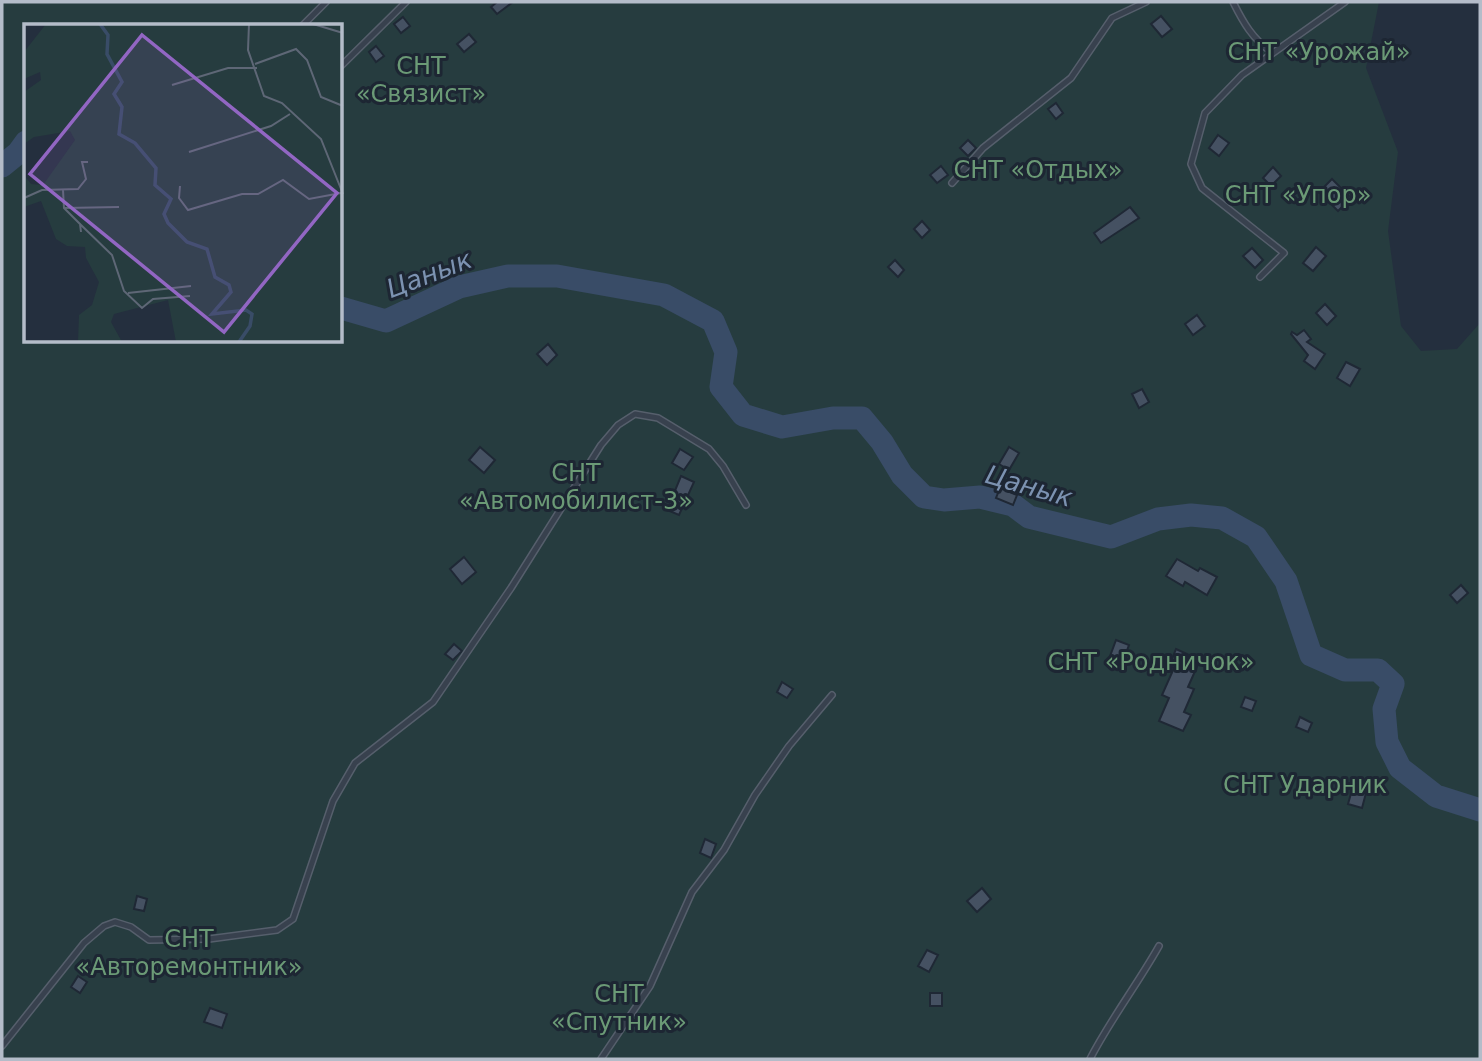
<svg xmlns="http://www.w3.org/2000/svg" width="1482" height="1061" viewBox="0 0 1482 1061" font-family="'DejaVu Sans',sans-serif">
	<rect width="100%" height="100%" fill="#242f3e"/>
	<path fill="#263c3f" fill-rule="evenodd" d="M2 2H1379L1366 68 1398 152 1388 231 1401 326 1421 351 1457 349 1480 323V1059H2ZM26 26H341V341H26Z"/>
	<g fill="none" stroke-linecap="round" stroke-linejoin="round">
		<g stroke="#394c67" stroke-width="23">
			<polyline points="2,166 18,153 26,142"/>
			<polyline points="341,308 386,321 459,287 508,276 557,276 664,295 713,321 726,352 721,387 743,415 782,427 833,418 862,418 882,442 902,475 924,497 944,500 980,497 1013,505 1029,517 1111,537 1158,519 1191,515 1222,518 1256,537 1286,581 1311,655 1345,670 1378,670 1393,684 1384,709 1387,742 1400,768 1436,796 1480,810"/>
		</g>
	</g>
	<g fill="#455162" stroke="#1f2835" stroke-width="2">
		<polygon points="497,2 513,2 497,14 491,7"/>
		<polygon points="1161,16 1172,29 1162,37 1151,24"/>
		<polygon points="403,17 410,26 401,33 394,24"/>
		<polygon points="469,34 476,42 464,52 457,44"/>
		<polygon points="376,46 384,56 376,62 369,52"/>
		<polygon points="1056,103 1063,113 1056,119 1048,109"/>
		<polygon points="1218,135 1229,143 1219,156 1209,148"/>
		<polygon points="968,140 976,148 968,156 960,148"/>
		<polygon points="941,166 948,175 937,183 930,175"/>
		<polygon points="1273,167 1281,176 1271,186 1263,178"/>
		<polygon points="1332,179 1351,198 1338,211 1319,192"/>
		<polygon points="1130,207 1139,218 1101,243 1094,233"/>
		<polygon points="922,221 930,230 922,238 914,229"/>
		<polygon points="1316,247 1326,256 1313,271 1303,263"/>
		<polygon points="1252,248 1263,260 1255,268 1243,256"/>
		<polygon points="895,260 904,270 898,277 888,267"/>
		<polygon points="1325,304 1336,316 1327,325 1316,313"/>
		<polygon points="1197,315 1205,326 1193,335 1185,324"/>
		<polygon points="1304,330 1311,339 1307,342 1325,354 1315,369 1304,361 1308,355 1291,334 1292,332 1297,335"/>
		<polygon points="548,344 557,355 547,365 537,354"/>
		<polygon points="1346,362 1360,369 1350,386 1337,378"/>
		<polygon points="1142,389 1149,402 1139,408 1132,394"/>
		<polygon points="480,447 495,460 484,473 469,460"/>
		<polygon points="1009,447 1019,453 1009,470 999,464"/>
		<polygon points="680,449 693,457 684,470 672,463"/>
		<polygon points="681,476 694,482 679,515 667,510"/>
		<polygon points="1000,488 1017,495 1013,505 996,498"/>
		<polygon points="464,557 476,572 462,584 450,569"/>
		<polygon points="1177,559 1198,571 1200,568 1217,577 1207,595 1185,582 1183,586 1166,576"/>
		<polygon points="1461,585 1468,593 1457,603 1450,595"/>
		<polygon points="1116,640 1129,645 1122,664 1109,659"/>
		<polygon points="454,644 462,651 453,660 445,654"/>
		<polygon points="1176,649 1200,660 1188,687 1194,689 1184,712 1191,715 1183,731 1159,721 1169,698 1162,695 1174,668 1169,666"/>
		<polygon points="782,682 793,689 787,698 777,692"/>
		<polygon points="1245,697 1256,701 1252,711 1241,707"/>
		<polygon points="1300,717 1312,723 1308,732 1296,727"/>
		<polygon points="1352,790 1366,793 1362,808 1348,804"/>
		<polygon points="705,839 716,844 711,858 700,853"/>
		<polygon points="982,888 991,899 977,912 967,901"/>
		<polygon points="137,896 147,899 144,911 134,909"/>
		<polygon points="927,950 938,955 929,972 918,966"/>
		<polygon points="78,976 87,982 80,993 71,987"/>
		<rect x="930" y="993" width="12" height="13"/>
		<polygon points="210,1008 227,1014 222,1028 204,1022"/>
	</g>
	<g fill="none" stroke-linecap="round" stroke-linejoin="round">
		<g stroke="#565f6c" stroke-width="8">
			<g id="lane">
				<path d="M1233 2C1243 22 1253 40 1272 52"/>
				<polyline points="302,26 326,2"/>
				<polyline points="341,66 406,2"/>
				<polyline points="952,183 983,148 1071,78 1112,18 1146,2"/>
				<polyline points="1260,277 1284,253 1202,188 1191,164 1205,113 1242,75 1345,2"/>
				<polyline points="2,1046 84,943 104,926 115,922 131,927 149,940 209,939 277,930 293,919 333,801 355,763 433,702 511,588 601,445 618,425 635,414 658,418 709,449 723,466 746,505"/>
				<polyline points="601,1059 650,986 692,892 724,850 755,795 789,746 832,695"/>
				<path d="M1090 1059C1110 1020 1137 985 1159 946"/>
			</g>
		</g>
		<use href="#lane" stroke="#38414e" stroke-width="5"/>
	</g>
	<g text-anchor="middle" stroke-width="6" stroke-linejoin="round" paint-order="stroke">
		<g font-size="24" fill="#6b9a76" stroke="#1d2633">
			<text x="1319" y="60">СНТ «Урожай»</text>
			<text x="421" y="74">СНТ<tspan x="421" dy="28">«Связист»</tspan></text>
			<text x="1038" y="178">СНТ «Отдых»</text>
			<text x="1298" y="203">СНТ «Упор»</text>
			<text x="576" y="481">СНТ<tspan x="576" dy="28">«Автомобилист-3»</tspan></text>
			<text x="1151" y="670">СНТ «Родничок»</text>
			<text x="1305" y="793">СНТ Ударник</text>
			<text x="189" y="947">СНТ<tspan x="189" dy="28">«Авторемонтник»</tspan></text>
			<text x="619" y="1002">СНТ<tspan x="619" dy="28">«Спутник»</tspan></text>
		</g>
		<g font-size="26" font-style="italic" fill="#7c92b1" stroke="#1d2633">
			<text transform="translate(429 274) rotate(-21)" y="9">Цанык</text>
			<text transform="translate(1029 486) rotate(16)" y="9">Цанык</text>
		</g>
	</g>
	<g transform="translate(24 24)">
		<rect width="318" height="318" fill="#242f3e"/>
		<path d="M22 0H318V318H152L144 276 90 290 87 298 98 318H54L55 291 68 281 75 258 62 234 61 223 43 222 32 215 17 177 0 183V151L7 160 19 161 51 116 46 107 10 113 0 120V68L17 56 16 48 0 55V28Z" fill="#263c3f"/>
		<path fill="none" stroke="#394c67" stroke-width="3.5" d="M76 0 84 11 83 30 98 58 90 70 98 83 95 110 111 119 132 144 131 161 147 175 140 190 144 199 163 218 183 225 191 253 205 261 207 268 188 290 222 286 228 290 226 302 215 318"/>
		<path fill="none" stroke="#5e6776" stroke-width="2" d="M225 0 224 26 240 72 258 79 297 115 319 170M289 0 319 9M231 40 272 25 283 36 297 73 319 82M148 61 204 44H233M165 128 247 102 266 90M156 162 155 174 164 186 218 170H234L259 156 285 175 317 169M39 166 40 184 56 200 57 208M0 174 18 166 54 165 62 155 58 138H64M40 184 95 183M56 200 88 231 100 267 118 284 129 275 166 272M104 269 167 262"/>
		<path fill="#9266c3" fill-opacity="0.15" stroke="#9266c3" stroke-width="3.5" d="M118 11 313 169 200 308 6 150Z"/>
		<rect width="318" height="318" fill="none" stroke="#b4bcc9" stroke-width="3.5"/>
	</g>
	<rect width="1482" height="1061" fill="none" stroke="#b4bcc9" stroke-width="7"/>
</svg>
